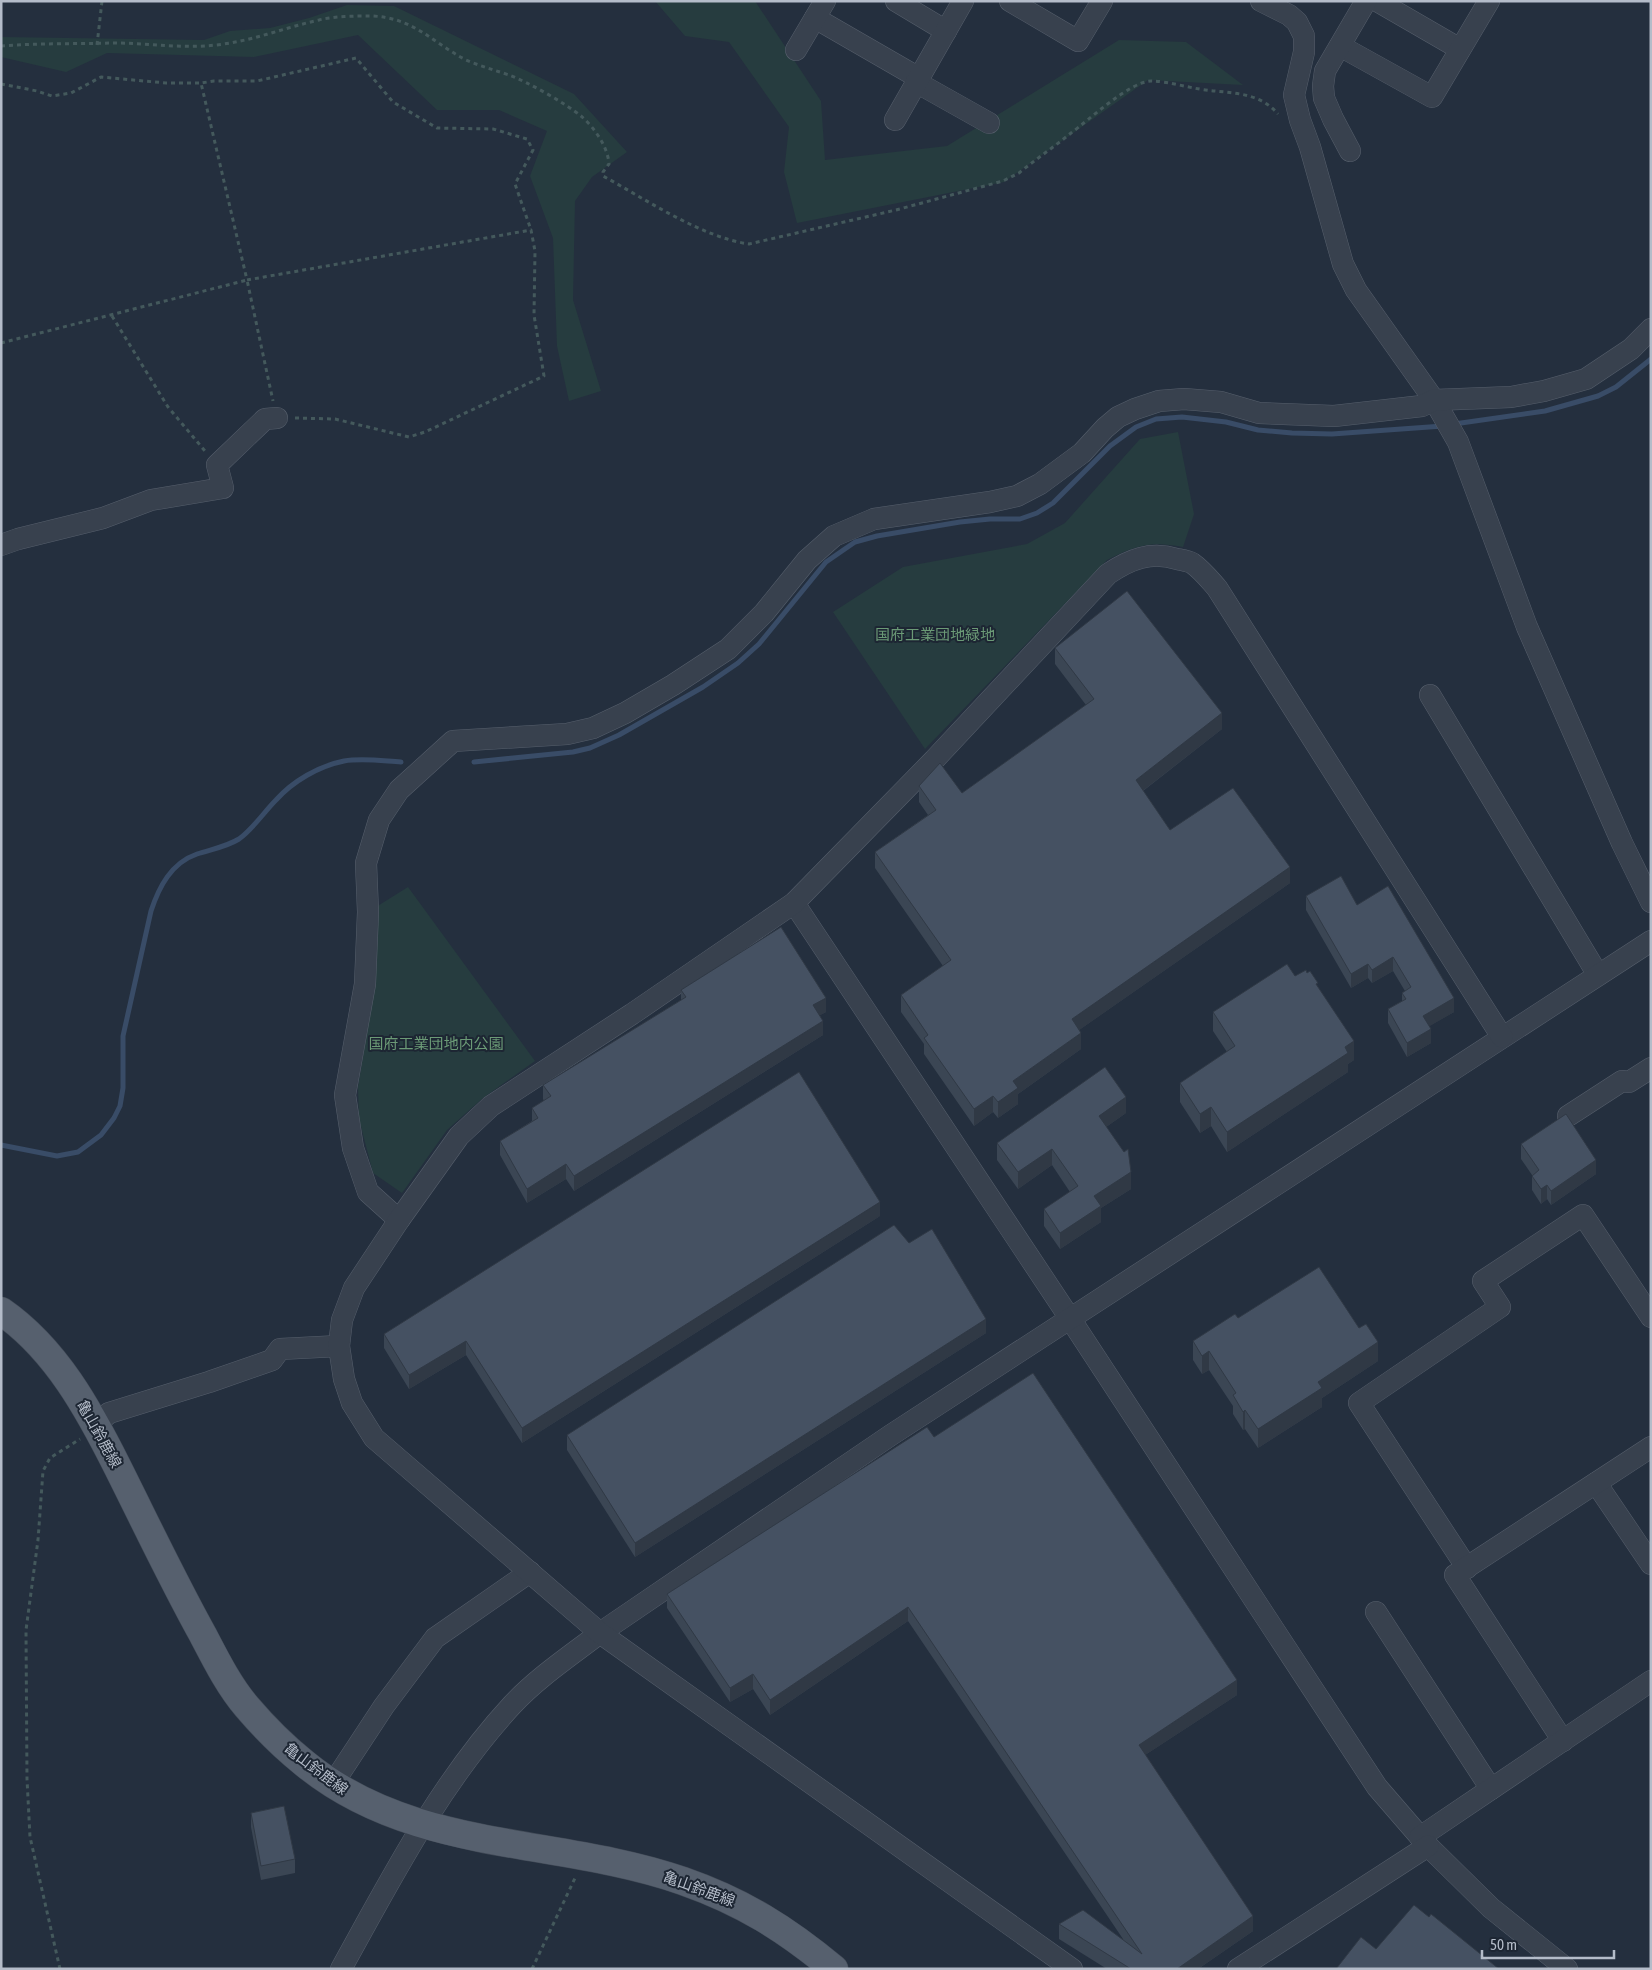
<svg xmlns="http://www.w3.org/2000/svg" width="1652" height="1970" viewBox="0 0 1652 1970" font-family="'Asap Condensed','Noto Sans JP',sans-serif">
	<rect width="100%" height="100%" fill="#242f3e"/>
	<g fill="#263c3f">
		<polygon points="655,1 755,1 821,101 825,160 947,146 1119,40 1186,42 1243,85 1148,80 1004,182 797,223 784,172 789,127 729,42 685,36"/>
		<polygon points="347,5 394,6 574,94 627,152 592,177 575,201 573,300 601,391 569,401 557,346 553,238 530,176 547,131 499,110 437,110 358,35 254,57 107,53 66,72 1,57 1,37 204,40 230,31 270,28 309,18"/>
		<path d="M1178 432 1194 514 1183 547C1150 541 1137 545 1107 560L925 749 833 612 903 567 1027 544 1065 523 1140 439Z"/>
		<polygon points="408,887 535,1061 483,1098 447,1130 402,1193 373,1173 359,1119 358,1087 363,1057 368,1014 376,907"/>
	</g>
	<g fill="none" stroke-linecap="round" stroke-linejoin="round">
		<g stroke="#394c67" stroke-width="5">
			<polyline points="1454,424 1545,411 1598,396 1616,387 1651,359"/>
			<polyline points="474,762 573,752 590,748 619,735 703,687 738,663 759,644 826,562 855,542 877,536 960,522 990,519 1020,519 1037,513 1053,503 1110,446 1136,427 1156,419 1182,417 1226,422 1258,430 1292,433 1332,434 1443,426"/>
			<path d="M1 1145 57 1156 78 1152 101 1135 114 1118 120 1106 123 1088V1036L151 911C159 887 171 863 197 854 212 849 226 847 239 839 253 829 264 812 276 800 293 781 319 766 344 761 363 758 383 761 401 762"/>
		</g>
		<g stroke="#565f6c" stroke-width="22">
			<g id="minor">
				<polyline points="896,1 946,31"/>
				<polyline points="1010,1 1078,41 1102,1"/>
				<polyline points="1261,1 1289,15 1297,22 1304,36 1304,52 1294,95 1300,120 1310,147 1343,264 1356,290 1434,400 1458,442 1527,627 1622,843 1651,902"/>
				<polyline points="1377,1 1460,49"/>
				<polyline points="815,18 919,78"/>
				<polyline points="1340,46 1432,97 1489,1"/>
				<polyline points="796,50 825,1"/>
				<polyline points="916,82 989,123"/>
				<polyline points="895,120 963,1"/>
				<polyline points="1350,151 1333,119 1324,98 1323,86 1325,71 1366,1"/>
				<polyline points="1,545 18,539 103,518 151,500 223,488 217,465 265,419 277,418"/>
				<polyline points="1430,695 1598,975"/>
				<polyline points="794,903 1071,1320 1377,1787 1428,1846 1491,1908 1567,1969"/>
				<polyline points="1568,1116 1622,1081 1629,1082 1651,1068"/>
				<polyline points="399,1220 368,1192 353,1148 345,1095 365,984 368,912 366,863 379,820 399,790 453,741 567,734 593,728 625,713 673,685 728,649 764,613 807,560 834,536 874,519 990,502 1017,496 1040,484 1082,453 1105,428 1118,417 1135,409 1159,401 1184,399 1221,402 1259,413 1334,416 1422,406 1434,400 1511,397 1544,391 1586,379 1631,349 1651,329"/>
				<polyline points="96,1424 109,1413 209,1382 272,1360 280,1349 339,1346"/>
				<polyline points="1596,1483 1651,1564"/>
				<polyline points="1467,1568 1359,1403 1500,1307 1483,1281 1583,1215 1651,1317"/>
				<polyline points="1376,1612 1491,1789"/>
				<polyline points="1563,1741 1455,1575 1651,1447"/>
				<polyline points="332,1785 384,1706 435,1638 530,1572"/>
				<polyline points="1420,1837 1651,1681"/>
				<path d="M341 1969C392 1877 440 1783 512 1705 537 1678 570 1656 600 1633L891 1435 1651 941"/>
				<path d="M1072 1969 600 1633 374 1438 352 1403 344 1379 339 1346 342 1320 354 1288 399 1220 459 1136 491 1106 632 1014 794 903 934 760 1108 574C1130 559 1151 551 1177 559 1182 560 1188 561 1192 563 1202 570 1209 579 1217 588L1502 1037"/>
				<polyline points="1238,1969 1428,1846"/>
			</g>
		</g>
		<g stroke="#414a57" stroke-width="29">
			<path id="major" d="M1 1311C56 1349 89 1410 118 1468 146 1524 173 1581 203 1635 216 1660 229 1686 247 1707 264 1727 283 1746 304 1763 413 1853 557 1837 683 1881 743 1902 786 1929 834 1969"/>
		</g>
		<g stroke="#44595c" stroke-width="3" stroke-dasharray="4 4" stroke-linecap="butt">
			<polyline points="97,45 102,1"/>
			<path d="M1 46C39 43 77 44 114 43 149 43 182 49 216 45 253 41 283 28 319 20 335 16 355 16 371 16 413 17 433 43 466 60 480 66 494 70 509 75 528 82 565 103 581 116 594 127 608 147 609 164L603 172V176C647 200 701 237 749 244L896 210 1003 181 1019 173C1036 159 1054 147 1071 133 1089 120 1129 82 1151 81 1169 81 1195 90 1215 91 1238 93 1262 95 1278 114"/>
			<polyline points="1,84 37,91 52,96 71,93 101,77 166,83 201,83"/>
			<polyline points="112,316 168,407 205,451"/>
			<polyline points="1,343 247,280 273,401"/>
			<polyline points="295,418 335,419 409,437 425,432 544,376 534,315 535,251 531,230 247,280 201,83 214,81 257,81 356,58 393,102 437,128 493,129 527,139 533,150 515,184 531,230"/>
			<polyline points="60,1969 30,1837 27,1779 26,1630 38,1540 43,1471 50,1458 80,1439"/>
			<polyline points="532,1969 576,1876"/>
		</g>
		<use href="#minor" stroke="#38414e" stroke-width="21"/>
		<use href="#major" stroke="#56606e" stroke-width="28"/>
	</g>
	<g fill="#3b4654">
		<polygon points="1055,648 1222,729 1143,791 1170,830 1290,883 1079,1030 1081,1049 1018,1094 1018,1104 998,1118 993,1112 974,1126 924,1054 924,1044 901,1012 901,995 943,966 875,868 875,852 928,815 919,802 919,786 962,793 1086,705 1055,664"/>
		<polygon points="1306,896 1357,905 1454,1012 1429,1026 1431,1043 1407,1057 1388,1023 1388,1009 1402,1001 1402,993 1405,991 1393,971 1372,983 1368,978 1351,988 1306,910"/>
		<polygon points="1295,976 1318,987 1354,1060 1348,1064 1348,1072 1227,1152 1211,1126 1200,1133 1180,1102 1180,1083 1227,1052 1213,1031 1213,1012"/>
		<polygon points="681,990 826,1012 820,1015 823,1035 574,1191 566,1179 527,1203 500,1155 500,1141 532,1121 532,1108 544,1101 543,1099 543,1085 681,1000"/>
		<polygon points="1126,1113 1106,1127 1131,1189 1101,1208 1101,1222 1060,1249 1044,1226 1044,1209 1070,1192 1052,1165 1018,1189 997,1160 997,1143"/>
		<polygon points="1521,1144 1596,1174 1551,1205 1547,1199 1541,1204 1532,1190 1532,1175 1521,1159"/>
		<polygon points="880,1216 522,1443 466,1355 409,1389 384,1348 384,1334"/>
		<polygon points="909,1243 986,1333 635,1557 567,1450 567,1435"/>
		<polygon points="1238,1318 1378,1361 1322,1398 1322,1407 1258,1448 1245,1429 1243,1430 1233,1414 1233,1406 1209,1370 1202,1374 1193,1360 1193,1341"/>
		<polygon points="934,1437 1237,1695 1145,1755 1253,1931 1198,1969 1107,1969 1059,1939 1059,1924 1123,1939 908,1621 770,1715 753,1689 730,1702 667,1608 667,1594"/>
		<polygon points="251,1813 295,1859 295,1873 261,1880 251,1827"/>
	</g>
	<g fill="#303945">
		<polygon points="1222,713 1222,729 1136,796 1136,780"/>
		<polygon points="1290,867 1290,883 1072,1035 1072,1019"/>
		<polygon points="1393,957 1393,971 1372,983 1372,970"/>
		<polygon points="1368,964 1368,978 1351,988 1351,974"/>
		<polygon points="826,998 826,1012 813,1019 813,1005"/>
		<polygon points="1454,998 1454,1012 1423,1030 1423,1016"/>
		<polygon points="823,1021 823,1035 574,1191 574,1176"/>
		<polygon points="1431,1029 1431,1043 1407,1057 1407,1043"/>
		<polygon points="1081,1033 1081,1049 1018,1094 1018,1104 998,1118 998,1102 1013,1081"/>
		<polygon points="1354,1041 1354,1060 1348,1064 1348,1072 1227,1152 1227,1132"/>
		<polygon points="993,1096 993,1112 974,1126 974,1109"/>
		<polygon points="1126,1097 1126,1113 1099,1132 1099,1116"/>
		<polygon points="1211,1107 1211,1126 1200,1133 1200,1114"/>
		<polygon points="1052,1149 1052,1165 1018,1189 1018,1172"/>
		<polygon points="1596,1160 1596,1174 1551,1205 1551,1191"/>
		<polygon points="566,1164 566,1179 527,1203 527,1189"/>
		<polygon points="1131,1172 1131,1189 1101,1208 1101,1222 1060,1249 1060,1233 1094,1196"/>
		<polygon points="1547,1185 1547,1199 1541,1204 1541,1189"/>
		<polygon points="880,1202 880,1216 522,1443 522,1428"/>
		<polygon points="986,1319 986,1333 635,1557 635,1543"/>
		<polygon points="466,1341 466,1355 409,1389 409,1375"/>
		<polygon points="1378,1342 1378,1361 1322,1398 1322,1407 1258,1448 1258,1429 1318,1382"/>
		<polygon points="1209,1351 1209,1370 1202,1374 1202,1356"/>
		<polygon points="1245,1410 1245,1429 1243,1430 1243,1412"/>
		<polygon points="908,1607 908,1621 770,1715 770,1700"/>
		<polygon points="753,1674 753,1689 730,1702 730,1688"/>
		<polygon points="1237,1680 1237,1695 1139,1759 1139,1745"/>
		<polygon points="1253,1916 1253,1931 1198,1969 1177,1969"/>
	</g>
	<g fill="#455162" stroke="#303945">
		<polygon points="1127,591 1222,713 1136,780 1170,830 1233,788 1290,867 1072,1019 1081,1033 1013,1081 1018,1088 998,1102 993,1096 974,1109 924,1038 928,1035 901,995 951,960 875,852 936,810 919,786 940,763 962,793 1094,699 1055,648"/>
		<polygon points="1341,876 1357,905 1388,886 1454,998 1423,1016 1431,1029 1407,1043 1388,1009 1406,999 1402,993 1411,987 1393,957 1372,970 1368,964 1351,974 1306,896"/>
		<polygon points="781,927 826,998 813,1005 823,1021 574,1176 566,1164 527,1189 500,1141 538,1118 532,1108 551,1096 543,1085 686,997 681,990"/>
		<polygon points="1287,964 1295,976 1306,970 1307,973 1310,971 1318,983 1316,984 1354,1041 1345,1047 1348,1053 1227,1132 1211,1107 1200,1114 1180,1083 1235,1046 1213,1012"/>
		<polygon points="1105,1067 1126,1097 1099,1116 1124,1152 1128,1149 1131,1172 1094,1196 1101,1206 1060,1233 1044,1209 1078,1186 1052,1149 1018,1172 997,1143"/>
		<polygon points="799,1072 880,1202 522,1428 466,1341 409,1375 384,1334"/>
		<polygon points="1566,1114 1596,1160 1551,1191 1547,1185 1541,1189 1532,1176 1539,1170 1521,1144"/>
		<polygon points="894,1225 909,1243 932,1229 986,1319 635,1543 567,1435"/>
		<polygon points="1319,1267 1359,1328 1366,1324 1378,1342 1318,1382 1322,1388 1258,1429 1245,1410 1243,1412 1233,1395 1236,1393 1209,1351 1202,1356 1193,1341 1235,1314 1238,1318"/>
		<polygon points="1033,1373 1237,1680 1139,1745 1253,1916 1177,1969 1131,1969 1059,1924 1083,1910 1142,1954 908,1607 770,1700 753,1674 730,1688 667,1594 927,1427 934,1437"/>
		<polygon points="284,1806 295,1859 261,1866 251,1813"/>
		<polygon points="1414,1905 1429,1917 1431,1914 1499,1969 1336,1969 1361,1937 1376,1949"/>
	</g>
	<g text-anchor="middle" stroke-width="4" stroke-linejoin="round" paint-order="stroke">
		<g font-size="15" fill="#6b9a76" stroke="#1d2633">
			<text x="935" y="640">国府工業団地緑地</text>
			<text x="436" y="1049">国府工業団地内公園</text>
		</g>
		<g font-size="15" fill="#b4bcc9" stroke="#1d2633">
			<text transform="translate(99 1434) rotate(61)" y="5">亀山鈴鹿線</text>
			<text transform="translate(316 1769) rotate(37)" y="5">亀山鈴鹿線</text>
			<text transform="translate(699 1889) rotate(20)" y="5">亀山鈴鹿線</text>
		</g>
	</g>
	<rect width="1652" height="1970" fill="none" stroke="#b4bcc9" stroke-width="5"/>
	<path d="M1482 1950v8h132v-8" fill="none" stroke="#b4bcc9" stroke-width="2.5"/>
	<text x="1490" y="1950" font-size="15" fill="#b4bcc9" stroke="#1d2633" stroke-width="4" paint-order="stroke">50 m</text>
</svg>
